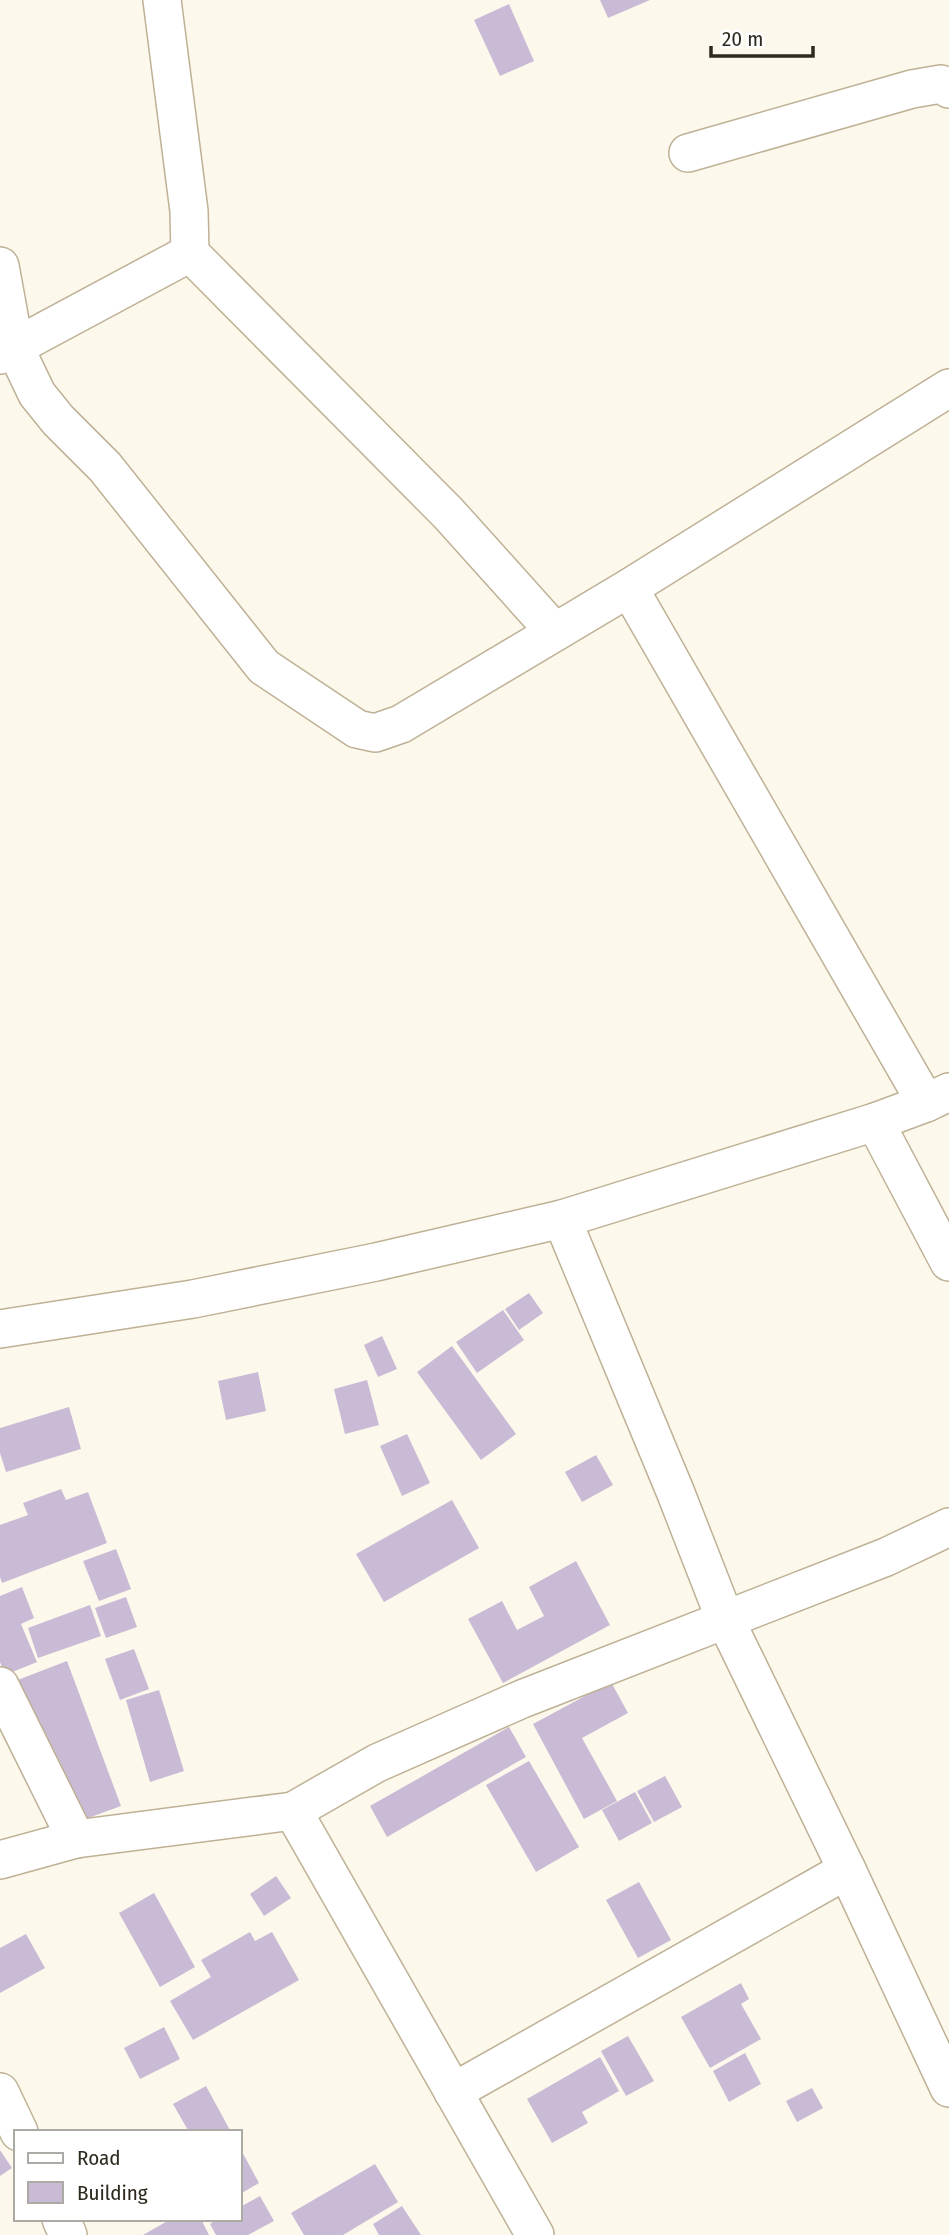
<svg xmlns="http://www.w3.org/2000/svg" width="949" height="2235" viewBox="0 0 949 2235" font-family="'Fira Sans Condensed',sans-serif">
	<rect width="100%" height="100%" fill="#fdf8ec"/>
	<g fill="#c9bbd6">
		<polygon points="600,0 650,0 608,18"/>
		<polygon points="509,4 534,61 500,76 474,20"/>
		<polygon points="529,1293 543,1313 519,1330 505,1309"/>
		<polygon points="503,1310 524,1340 477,1373 456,1342"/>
		<polygon points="382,1336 397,1369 378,1377 364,1345"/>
		<polygon points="452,1346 516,1434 481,1460 417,1372"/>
		<polygon points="258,1372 266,1411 226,1420 218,1381"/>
		<polygon points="367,1380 379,1425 345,1434 334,1389"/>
		<polygon points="69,1407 81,1449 6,1472 0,1453 0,1428"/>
		<polygon points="407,1434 430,1483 402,1496 380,1446"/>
		<polygon points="596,1455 613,1485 582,1502 565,1472"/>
		<polygon points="61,1489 66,1500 88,1492 107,1543 2,1583 0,1577 0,1525 28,1515 23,1503"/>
		<polygon points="452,1500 479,1548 384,1602 356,1554"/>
		<polygon points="116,1549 131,1589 99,1601 83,1561"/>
		<polygon points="576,1561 610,1625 503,1683 468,1619 502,1601 517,1630 544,1616 529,1587"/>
		<polygon points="22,1587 34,1618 21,1624 37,1662 5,1675 0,1662 0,1596"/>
		<polygon points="126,1597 137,1627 106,1638 95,1608"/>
		<polygon points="90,1605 101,1636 38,1658 28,1628"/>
		<polygon points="134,1649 149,1689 120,1700 105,1659"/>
		<polygon points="67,1661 121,1806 69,1825 15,1681"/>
		<polygon points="611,1682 628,1713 582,1738 617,1801 584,1819 533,1724"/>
		<polygon points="159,1690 184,1771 150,1782 126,1700"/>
		<polygon points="509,1727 526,1757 387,1837 370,1806"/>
		<polygon points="529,1761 579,1847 536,1872 486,1785"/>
		<polygon points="665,1776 682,1807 654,1822 637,1791"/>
		<polygon points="635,1792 652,1823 619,1841 602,1810"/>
		<polygon points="276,1876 291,1898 264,1916 250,1894"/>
		<polygon points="639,1882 671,1940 638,1958 606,1900"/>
		<polygon points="154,1893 195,1967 160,1987 119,1913"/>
		<polygon points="250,1932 255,1941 272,1932 299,1980 193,2040 170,2001 211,1977 201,1960"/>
		<polygon points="26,1934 45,1968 0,1993 0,1948"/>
		<polygon points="741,1983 749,1999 741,2004 761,2039 710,2068 681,2017"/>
		<polygon points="164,2027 180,2059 140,2079 124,2048"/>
		<polygon points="628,2036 654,2081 626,2096 601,2051"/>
		<polygon points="745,2053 761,2084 729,2102 713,2071"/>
		<polygon points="600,2057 619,2091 582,2112 588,2123 552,2143 527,2099"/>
		<polygon points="206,2086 231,2132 189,2132 173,2104"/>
		<polygon points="812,2088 823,2108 797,2122 786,2101"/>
		<polygon points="240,2148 259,2183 240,2194"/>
		<polygon points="0,2150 12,2168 0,2176"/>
		<polygon points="375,2164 398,2202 343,2235 304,2235 291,2213"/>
		<polygon points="260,2196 274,2221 248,2235 216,2235 210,2224 217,2219 240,2219 240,2207"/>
		<polygon points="402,2206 421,2235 379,2235 373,2224"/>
		<polygon points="171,2219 201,2219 209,2235 143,2235"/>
	</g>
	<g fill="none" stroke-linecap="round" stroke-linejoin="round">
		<g stroke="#beb195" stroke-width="40">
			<g id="minor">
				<polyline points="162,0 189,211 190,253 448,513 555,632"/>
				<polyline points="688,153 912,89 941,84 949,89"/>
				<polyline points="0,266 15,348 37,394 58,420 105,467 264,667 357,729 375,733 401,724 629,588 949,388"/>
				<polyline points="0,355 190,253"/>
				<polyline points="629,588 926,1103"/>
				<polyline points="875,1122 949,1262"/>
				<polyline points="562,1219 675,1491 725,1619 847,1870 949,2088"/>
				<polyline points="0,1329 193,1299 376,1262 562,1219 875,1122 926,1103 949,1092"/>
				<polyline points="0,1686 76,1839"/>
				<polyline points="293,1811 535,2235"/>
				<polyline points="0,1860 76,1839 293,1811 377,1763 522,1699 886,1557 949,1527"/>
				<polyline points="0,2092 19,2132"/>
				<polyline points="453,2092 847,1870"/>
				<polyline points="61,2219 68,2235"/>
			</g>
		</g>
		<use href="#minor" stroke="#fff" stroke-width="37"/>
	</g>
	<rect x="14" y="2130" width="228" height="91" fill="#ffffff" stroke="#acaaa5" stroke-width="2"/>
	<rect x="28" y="2153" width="35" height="10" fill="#ffffff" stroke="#acaaa5" stroke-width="2"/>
	<text x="77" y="2165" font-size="21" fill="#2f2a1f">Road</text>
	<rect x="28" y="2182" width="35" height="21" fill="#c9bbd6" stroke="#acaaa5" stroke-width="2"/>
	<text x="77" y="2200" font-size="21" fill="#2f2a1f">Building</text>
	<path d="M711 46v10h102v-10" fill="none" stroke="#2f2a1f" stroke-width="3.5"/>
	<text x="722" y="46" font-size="21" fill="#2f2a1f" stroke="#ffffff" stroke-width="5" paint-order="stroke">20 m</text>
</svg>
